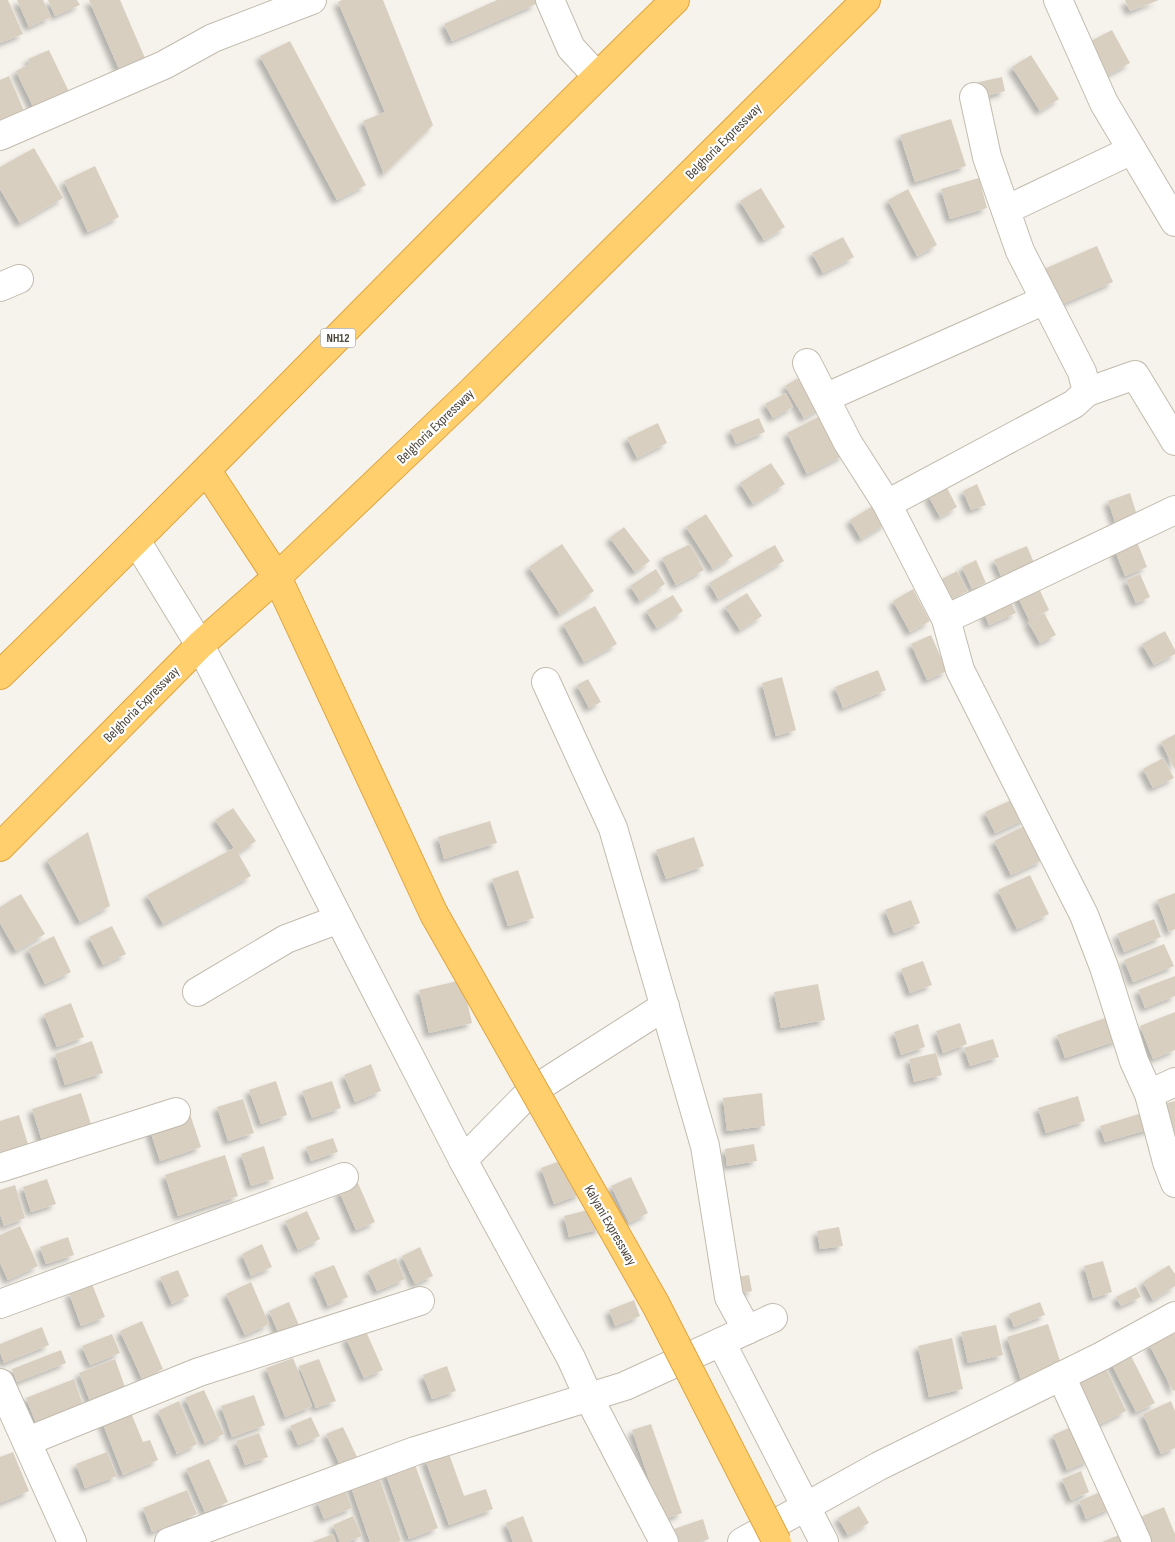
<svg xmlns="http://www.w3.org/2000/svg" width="1175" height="1542" viewBox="0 0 1175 1542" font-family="'Sofia Sans Condensed',sans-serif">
	<defs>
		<filter id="shadow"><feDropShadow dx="-4.5" dy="4.5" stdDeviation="2.5" flood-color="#0004"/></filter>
	</defs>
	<rect width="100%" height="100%" fill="#f6f3ec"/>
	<g fill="#d8cfc1" filter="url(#shadow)">
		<polygon points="0,0 8,0 23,34 0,43"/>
		<polygon points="17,0 43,0 51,17 29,27"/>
		<polygon points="48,0 77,0 80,5 55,16"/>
		<polygon points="89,0 120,0 145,58 119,69"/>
		<polygon points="342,0 383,0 433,125 384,174 363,121 385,112 338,2"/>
		<polygon points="497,0 535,0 536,4 452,41 444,24"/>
		<polygon points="1125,0 1159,0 1130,11"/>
		<polygon points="1112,30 1130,63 1104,77 1087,43"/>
		<polygon points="290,41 366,185 337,200 260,56"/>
		<polygon points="49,50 72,98 37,115 16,71 30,64 28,59"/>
		<polygon points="1031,55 1059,99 1040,111 1012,67"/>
		<polygon points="9,76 25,113 0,124 0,80"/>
		<polygon points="1002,77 1005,91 983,97 979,82"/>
		<polygon points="951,119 966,166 915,182 900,135"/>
		<polygon points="34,148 63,198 20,223 0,189 0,167"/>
		<polygon points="95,166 119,217 88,232 64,181"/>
		<polygon points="979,178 987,208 950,219 941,189"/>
		<polygon points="761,188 785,227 764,240 740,201"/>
		<polygon points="908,189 937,245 917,256 888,200"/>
		<polygon points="843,237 854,257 823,273 812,253"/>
		<polygon points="1097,246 1113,282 1060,305 1044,269"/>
		<polygon points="805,374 824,406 804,418 785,386"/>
		<polygon points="786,393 793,407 773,418 765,404"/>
		<polygon points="824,414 844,455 807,474 787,433"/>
		<polygon points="759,418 765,432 736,444 730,430"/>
		<polygon points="658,423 667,443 637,458 627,438"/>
		<polygon points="771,463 785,484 753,504 740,483"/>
		<polygon points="977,484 986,505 971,510 963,491"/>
		<polygon points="946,486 957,507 940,517 928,495"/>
		<polygon points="1130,493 1137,515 1115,522 1108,501"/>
		<polygon points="876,504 887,523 861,539 850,520"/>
		<polygon points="706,514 733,556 713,569 686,527"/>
		<polygon points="624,527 650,561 635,572 610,538"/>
		<polygon points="1135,537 1147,567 1125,576 1113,546"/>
		<polygon points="562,544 594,591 560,614 529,567"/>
		<polygon points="690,544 704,570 676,585 662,558"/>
		<polygon points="775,545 784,561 718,599 709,583"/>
		<polygon points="1027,546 1034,563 1001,576 994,560"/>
		<polygon points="976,560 986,583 972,589 962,567"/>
		<polygon points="656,569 665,584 640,601 630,586"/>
		<polygon points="957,571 968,591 951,600 940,580"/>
		<polygon points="1140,574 1150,597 1136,603 1126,580"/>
		<polygon points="1035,580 1049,610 1029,620 1014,589"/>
		<polygon points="913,589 930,621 910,632 893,601"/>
		<polygon points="747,593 762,616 740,630 725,607"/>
		<polygon points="673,595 683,611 657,628 646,611"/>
		<polygon points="1008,596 1016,613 989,625 982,608"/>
		<polygon points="595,606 617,644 584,662 563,624"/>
		<polygon points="1044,613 1056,635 1040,643 1028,622"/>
		<polygon points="1165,631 1175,650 1175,654 1154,665 1142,644"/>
		<polygon points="931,635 947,671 927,680 911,644"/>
		<polygon points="878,670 886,690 843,708 835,687"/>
		<polygon points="782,677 796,730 776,736 762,683"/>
		<polygon points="588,679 601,702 589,708 577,685"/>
		<polygon points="1175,734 1175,770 1161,742"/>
		<polygon points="1163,758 1174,778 1153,788 1143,769"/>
		<polygon points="1018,797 1028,818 995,833 985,812"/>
		<polygon points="233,808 256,841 238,853 251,876 163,924 147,895 234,848 215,820"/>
		<polygon points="490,821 497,843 444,859 438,837"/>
		<polygon points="1026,825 1043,860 1011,875 994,841"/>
		<polygon points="88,832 110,906 80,922 47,860"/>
		<polygon points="694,837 704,866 666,879 656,850"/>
		<polygon points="518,870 534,918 508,926 492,879"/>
		<polygon points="1030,875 1049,914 1017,929 998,890"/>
		<polygon points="1175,893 1175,929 1169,932 1157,900"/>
		<polygon points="21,894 45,934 16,951 0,923 0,907"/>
		<polygon points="911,900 920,923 894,933 885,910"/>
		<polygon points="1154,919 1161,937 1124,952 1117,934"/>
		<polygon points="112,926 126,954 103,965 89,937"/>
		<polygon points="54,936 71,972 45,984 28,949"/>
		<polygon points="1164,944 1174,966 1133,982 1124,960"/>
		<polygon points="923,961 932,985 910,993 901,969"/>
		<polygon points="1175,976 1175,996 1145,1008 1138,990"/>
		<polygon points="462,980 472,1023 429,1033 419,990"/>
		<polygon points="818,984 825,1020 781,1028 774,992"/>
		<polygon points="71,1003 84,1037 57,1047 44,1014"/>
		<polygon points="1175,1012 1175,1050 1153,1059 1140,1026"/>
		<polygon points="1111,1016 1119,1040 1065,1058 1057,1035"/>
		<polygon points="960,1023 967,1044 943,1053 936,1031"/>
		<polygon points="918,1024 925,1047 901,1055 894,1032"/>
		<polygon points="993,1039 999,1057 970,1066 964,1048"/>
		<polygon points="92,1041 103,1073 65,1085 55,1054"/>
		<polygon points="936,1053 942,1075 914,1082 909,1059"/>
		<polygon points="371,1064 381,1091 355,1102 344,1075"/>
		<polygon points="276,1081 287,1115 261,1124 249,1090"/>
		<polygon points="332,1081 341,1108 312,1118 302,1091"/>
		<polygon points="81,1093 91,1124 42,1141 32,1109"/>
		<polygon points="762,1093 765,1126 727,1131 723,1098"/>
		<polygon points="1078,1096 1085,1121 1046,1133 1038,1108"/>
		<polygon points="243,1099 254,1133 228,1141 217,1107"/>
		<polygon points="1175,1101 1175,1135 1172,1136 1163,1104"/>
		<polygon points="1152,1110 1157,1127 1105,1142 1100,1126"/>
		<polygon points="189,1111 201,1147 160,1161 148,1124"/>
		<polygon points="19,1115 29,1147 0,1156 0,1121"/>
		<polygon points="333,1138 338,1152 311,1161 306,1147"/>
		<polygon points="754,1144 757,1161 727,1166 725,1149"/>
		<polygon points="264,1146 274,1179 251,1186 241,1154"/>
		<polygon points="225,1155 238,1196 178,1216 165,1175"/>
		<polygon points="568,1158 581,1194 554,1204 541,1168"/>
		<polygon points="631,1177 648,1213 629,1223 611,1186"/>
		<polygon points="47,1179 56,1204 31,1212 23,1187"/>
		<polygon points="358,1183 375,1222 356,1230 339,1191"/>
		<polygon points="15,1185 25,1218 4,1226 0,1214 0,1190"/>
		<polygon points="596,1208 601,1229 569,1237 564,1216"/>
		<polygon points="307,1211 320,1239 298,1250 285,1221"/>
		<polygon points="20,1226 38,1266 8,1280 0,1263 0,1235"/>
		<polygon points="839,1227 843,1246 820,1249 817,1231"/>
		<polygon points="68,1237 74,1255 46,1264 40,1247"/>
		<polygon points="262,1244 272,1267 251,1276 242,1254"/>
		<polygon points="420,1247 433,1276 415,1284 402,1256"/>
		<polygon points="396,1258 405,1279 377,1291 368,1271"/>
		<polygon points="1103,1261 1112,1292 1093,1298 1084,1266"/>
		<polygon points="334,1265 348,1297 328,1306 314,1273"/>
		<polygon points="1169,1265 1175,1274 1175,1286 1153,1300 1143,1282"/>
		<polygon points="178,1270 189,1296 172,1304 160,1277"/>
		<polygon points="749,1275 752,1291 735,1295 732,1278"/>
		<polygon points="251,1282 269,1324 245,1335 226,1294"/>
		<polygon points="92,1284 105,1317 81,1326 69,1293"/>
		<polygon points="1136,1287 1141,1297 1121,1306 1116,1297"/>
		<polygon points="634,1300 640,1316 615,1326 609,1310"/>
		<polygon points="289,1302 301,1330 281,1339 269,1311"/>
		<polygon points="1040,1302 1045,1315 1014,1327 1009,1314"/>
		<polygon points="142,1321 163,1369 142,1379 120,1331"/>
		<polygon points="1048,1324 1062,1367 1021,1380 1007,1337"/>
		<polygon points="996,1325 1003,1355 968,1363 961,1332"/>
		<polygon points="42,1327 49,1345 4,1363 0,1352 0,1344"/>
		<polygon points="365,1329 383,1370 364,1378 346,1338"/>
		<polygon points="1175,1331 1175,1390 1173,1391 1149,1344"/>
		<polygon points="112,1334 120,1353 90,1365 82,1346"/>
		<polygon points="952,1338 963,1389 929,1397 918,1346"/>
		<polygon points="61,1350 66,1363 17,1382 12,1369"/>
		<polygon points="1129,1352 1155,1403 1136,1412 1110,1361"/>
		<polygon points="293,1358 312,1406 285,1417 266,1368"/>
		<polygon points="115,1359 125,1387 90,1401 79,1373"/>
		<polygon points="319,1359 336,1401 316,1408 299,1366"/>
		<polygon points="447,1366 456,1391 432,1399 423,1375"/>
		<polygon points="1105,1366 1126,1411 1096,1426 1075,1381"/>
		<polygon points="74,1379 83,1405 36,1423 26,1398"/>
		<polygon points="204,1390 224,1434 205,1443 185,1398"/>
		<polygon points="254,1395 265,1425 232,1437 221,1406"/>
		<polygon points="179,1401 197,1444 177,1454 158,1411"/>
		<polygon points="1171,1401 1175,1411 1175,1448 1161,1454 1143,1414"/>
		<polygon points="129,1408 143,1442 150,1440 158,1460 123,1475 101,1419"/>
		<polygon points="311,1417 320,1436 298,1445 290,1426"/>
		<polygon points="651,1424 682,1513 663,1520 632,1430"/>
		<polygon points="1076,1425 1090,1460 1067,1470 1053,1435"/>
		<polygon points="343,1427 357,1457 340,1465 326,1434"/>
		<polygon points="259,1433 268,1457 245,1465 236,1441"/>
		<polygon points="448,1451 464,1496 486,1489 493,1509 449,1525 425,1459"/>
		<polygon points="13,1452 29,1491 0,1503 0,1457"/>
		<polygon points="107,1452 117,1476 85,1488 76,1464"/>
		<polygon points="209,1459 228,1502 205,1512 186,1469"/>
		<polygon points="414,1462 438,1528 409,1539 385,1472"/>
		<polygon points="1081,1471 1089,1492 1071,1500 1062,1479"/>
		<polygon points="378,1474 401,1541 398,1542 370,1542 350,1484"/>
		<polygon points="187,1490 197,1514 152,1532 143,1508"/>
		<polygon points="345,1490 352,1508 324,1519 317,1501"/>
		<polygon points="1105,1490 1113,1507 1086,1519 1079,1501"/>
		<polygon points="859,1506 869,1523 848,1535 838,1518"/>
		<polygon points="1164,1507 1175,1534 1175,1542 1148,1542 1138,1518"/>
		<polygon points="353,1516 362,1536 347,1542 340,1542 333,1525"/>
		<polygon points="523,1516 533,1542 513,1542 506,1523"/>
		<polygon points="703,1519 709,1539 699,1542 669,1542 665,1532"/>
		<polygon points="333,1534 336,1542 312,1542"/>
		<polygon points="1119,1535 1121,1542 1102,1542"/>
	</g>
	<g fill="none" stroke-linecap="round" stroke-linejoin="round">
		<g stroke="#c2bbae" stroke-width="30">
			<g id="minor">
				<polyline points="550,0 571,48 597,76"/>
				<polyline points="1058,0 1104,103 1175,222"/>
				<polyline points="0,136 164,65 213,38 312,0"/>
				<polyline points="1006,210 1132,150"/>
				<polyline points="0,287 19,279"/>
				<polyline points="807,363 848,443 887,504 946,619 960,670 1084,915 1104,967 1134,1061 1149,1094 1167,1162 1175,1183"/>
				<polyline points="1087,392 1135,375 1175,441"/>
				<polyline points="827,397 1045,300"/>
				<polyline points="887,504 1074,404 1087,392 1082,372 1020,251 987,157 974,97"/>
				<polyline points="137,542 200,645 339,919 463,1160 571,1358 589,1398 664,1542"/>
				<polyline points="946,619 1175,510"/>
				<polyline points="546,682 613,828 705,1146 729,1297 747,1330"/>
				<polyline points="197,992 286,939 339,919"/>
				<polyline points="1149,1094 1175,1082"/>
				<polyline points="463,1160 529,1093 665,1006"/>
				<polyline points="0,1168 176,1112"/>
				<polyline points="0,1304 344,1177"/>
				<polyline points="721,1342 824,1542"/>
				<polyline points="1061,1376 1137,1542"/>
				<polyline points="0,1383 72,1542"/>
				<polyline points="28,1441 199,1372 420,1301"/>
				<polyline points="169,1542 415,1451 625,1386 773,1318"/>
				<polyline points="742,1542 879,1466 1102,1356 1175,1316"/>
			</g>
		</g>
		<g stroke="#e0a43c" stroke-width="30">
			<g id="highway">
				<polyline points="207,471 277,577 434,914"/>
				<path d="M0 675C228 453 447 222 675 0"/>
				<polyline points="0,847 200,645 277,577 471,392 866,0"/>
			</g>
		</g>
		<use href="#minor" stroke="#fff" stroke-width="28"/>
		<use href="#highway" stroke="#ffcf6e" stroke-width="28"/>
		<g stroke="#e0a43c" stroke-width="30" stroke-linecap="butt">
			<polyline id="highway-bridge" points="434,914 656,1305 777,1542"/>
		</g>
		<use href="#highway-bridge" stroke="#ffcf6e" stroke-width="28"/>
	</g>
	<g text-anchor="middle" stroke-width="4.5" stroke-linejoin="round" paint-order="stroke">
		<rect fill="#fff" stroke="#817c74" stroke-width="1" x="320.5" y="328.5" width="35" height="19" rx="4"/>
		<g font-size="12" font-weight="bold" fill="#4b4439">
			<text x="338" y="342">NH12</text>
		</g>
		<g font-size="14" fill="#4b4439" stroke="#fff">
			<text transform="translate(723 141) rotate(-45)" y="5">Belghoria Expressway</text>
			<text transform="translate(435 426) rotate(-44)" y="5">Belghoria Expressway</text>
			<text transform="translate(141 704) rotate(-45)" y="5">Belghoria Expressway</text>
			<text transform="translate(611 1225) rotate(60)" y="5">Kalyani Expressway</text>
		</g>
	</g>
</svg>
